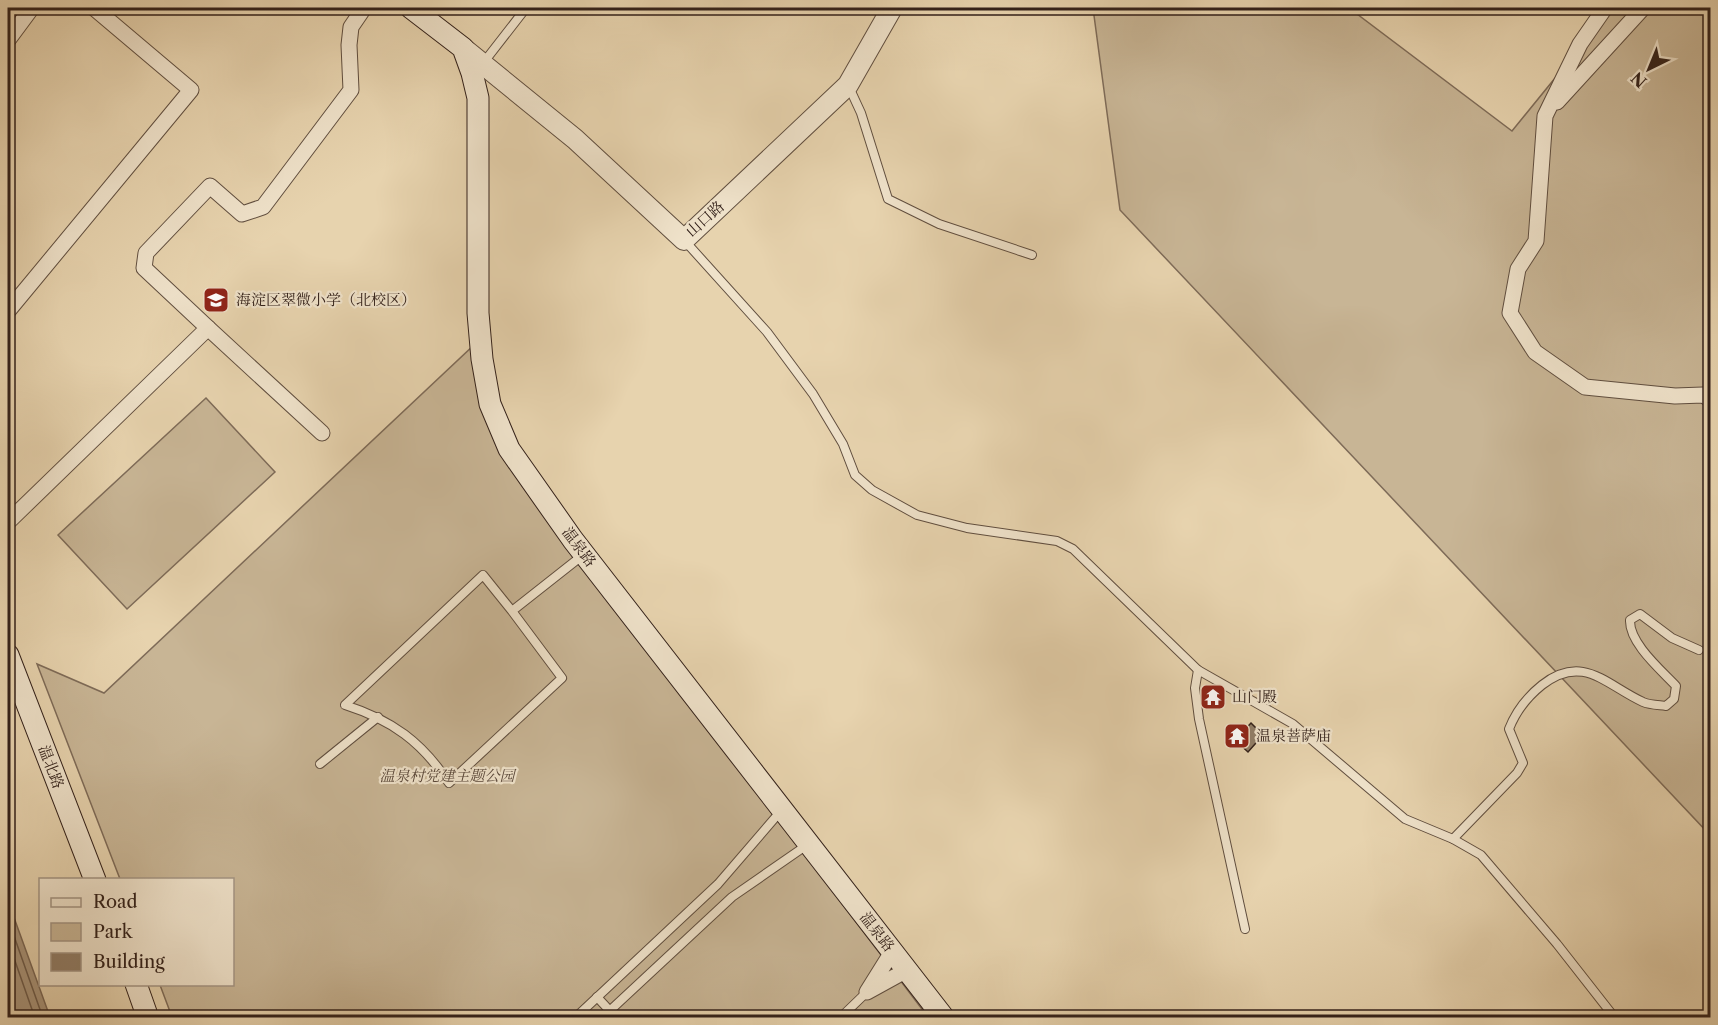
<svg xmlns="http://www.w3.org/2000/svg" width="1718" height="1025" viewBox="0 0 1718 1025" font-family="'Libre Caslon Text','Noto Serif SC',serif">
	<rect width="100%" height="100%" fill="#e7d3ae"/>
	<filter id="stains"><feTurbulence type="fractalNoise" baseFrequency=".00333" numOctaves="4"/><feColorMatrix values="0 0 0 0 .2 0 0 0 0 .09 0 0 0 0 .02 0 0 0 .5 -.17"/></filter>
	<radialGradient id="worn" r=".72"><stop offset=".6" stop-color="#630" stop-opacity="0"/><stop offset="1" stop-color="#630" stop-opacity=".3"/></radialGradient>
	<g fill="#c8b595" stroke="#7e6b58" stroke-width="1.5">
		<polygon points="1093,8 1349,8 1512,131 1612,8 1710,8 1710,835 1120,210"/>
		<polygon points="474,345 498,449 928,1017 172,1017 160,985 232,984 232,880 120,879 37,664 104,693"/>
		<polygon points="206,398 275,472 127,609 58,535"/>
	</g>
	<polygon fill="#aa967c" stroke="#7a6755" stroke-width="1.5" points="8,901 50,1017 8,1017"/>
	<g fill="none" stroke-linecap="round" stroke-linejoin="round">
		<g stroke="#6e5c4b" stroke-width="1.5">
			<polyline points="8,919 43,1018"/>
			<polyline points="8,941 35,1018"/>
		</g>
	</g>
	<polygon fill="#917e67" stroke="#33211a" stroke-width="1.5" points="1251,723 1263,735 1248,752 1235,740"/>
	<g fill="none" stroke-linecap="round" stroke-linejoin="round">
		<g stroke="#604e3f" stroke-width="10">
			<g id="service">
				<polyline points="484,62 526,8"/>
				<polyline points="849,87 861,113 888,199 939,224 1032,255"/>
				<polyline points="684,240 767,332 813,394 843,444 855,475 872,490 917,515 967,528 1057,541 1073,549 1198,670 1293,724 1405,819 1453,839 1481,855 1557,944 1615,1018"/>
				<path d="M512 611 562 678 449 783C422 742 392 720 345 705L483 575 512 611 583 555"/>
				<polyline points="1198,670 1195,688 1199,719 1245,929"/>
				<polyline points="320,764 378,717"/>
				<path d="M1453 839 1517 773 1523 763 1509 729C1516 711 1527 697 1542 685 1583 653 1606 685 1643 702 1650 705 1659 705 1666 706L1674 699 1676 686C1661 670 1629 643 1630 620L1640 614 1672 638 1699 650"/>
				<polyline points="597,997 610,1011"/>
				<polyline points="575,1018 718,884 780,812"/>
				<polyline points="602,1018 732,897 807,845"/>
				<polyline points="840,1018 867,992"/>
			</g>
		</g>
		<g stroke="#604e3f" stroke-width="17">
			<g id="minor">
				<polyline points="1605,8 1580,44 1545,116 1536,241 1518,269 1510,313 1535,352 1585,387 1675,396 1703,395 1710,399"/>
				<polyline points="8,40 31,9 29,8"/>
				<polyline points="1557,102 1643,8"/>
				<polyline points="8,311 191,90 94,8"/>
				<polyline points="208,328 322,433"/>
				<polyline points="8,522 208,328 144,268 146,253 210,186 242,214 263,207 351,90 349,45 351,27 364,8"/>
				<polyline points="892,952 867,992 907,970"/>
			</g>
		</g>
		<g stroke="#604e3f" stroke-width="22">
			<polyline id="tertiary" points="463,48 575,139 684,240 848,85 892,8"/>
		</g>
		<g stroke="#33211a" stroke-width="23">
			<g id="secondary">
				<polyline points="411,8 463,48 472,73 478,98 478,313 482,359 490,404 509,449 573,540 944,1018"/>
				<polyline points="8,655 95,880"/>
				<polyline points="136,984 148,1018"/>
			</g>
		</g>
		<use href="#service" stroke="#efe2ca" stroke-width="8"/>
		<use href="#minor" stroke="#efe2ca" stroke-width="15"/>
		<use href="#tertiary" stroke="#efe2ca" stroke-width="20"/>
		<use href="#secondary" stroke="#efe2ca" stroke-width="21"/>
	</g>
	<defs>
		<g id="school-square" transform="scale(1.35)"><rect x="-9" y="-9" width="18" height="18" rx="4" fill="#8f2418" stroke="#efe2ca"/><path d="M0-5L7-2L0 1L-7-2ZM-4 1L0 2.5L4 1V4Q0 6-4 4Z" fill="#fff"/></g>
		<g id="temple-square" transform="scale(1.35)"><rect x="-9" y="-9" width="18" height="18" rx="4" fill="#8f2418" stroke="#efe2ca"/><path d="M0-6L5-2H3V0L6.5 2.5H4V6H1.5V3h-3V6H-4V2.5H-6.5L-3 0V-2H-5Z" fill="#fff"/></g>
	</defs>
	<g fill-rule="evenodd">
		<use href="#school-square" x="216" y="300"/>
		<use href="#temple-square" x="1213" y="697"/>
		<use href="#temple-square" x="1237" y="736"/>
	</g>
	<g text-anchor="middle" stroke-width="4.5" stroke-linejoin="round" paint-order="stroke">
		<g font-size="15" fill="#33211a" stroke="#efe2ca">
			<text transform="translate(705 219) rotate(-42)" y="5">山口路</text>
			<text transform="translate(579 547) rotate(53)" y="5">温泉路</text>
			<text transform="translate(51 767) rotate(69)" y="5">温北路</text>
			<text transform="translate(877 932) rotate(52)" y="5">温泉路</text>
		</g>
		<g font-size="15" fill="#33211a" stroke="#efe2ca" text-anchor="start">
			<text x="236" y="305">海淀区翠微小学（北校区）</text>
			<text x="1232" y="702">山门殿</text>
			<text x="1256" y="741">温泉菩萨庙</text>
		</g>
		<g font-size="15" font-style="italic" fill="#584639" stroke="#efe2ca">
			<text x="447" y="781">温泉村党建主题公园</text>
		</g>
	</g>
	<rect width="1718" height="1025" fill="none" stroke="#e7d3ae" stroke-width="30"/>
	<rect x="9" y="9" width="1700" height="1007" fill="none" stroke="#33211a" stroke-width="3"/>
	<rect x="15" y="15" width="1688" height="995" fill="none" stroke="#33211a" stroke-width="1.5"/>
	<rect x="39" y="878" width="195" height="108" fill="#efe2ca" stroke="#a49584" stroke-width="1.5"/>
	<rect x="51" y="898" width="30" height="9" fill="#efe2ca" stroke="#a49584" stroke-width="1.5"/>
	<text x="93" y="908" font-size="18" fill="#33211a">Road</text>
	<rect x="51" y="923" width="30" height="18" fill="#c8b595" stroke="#a49584" stroke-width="1.5"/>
	<text x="93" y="938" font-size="18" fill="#33211a">Park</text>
	<rect x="51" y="953" width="30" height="18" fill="#917e67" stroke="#a49584" stroke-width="1.5"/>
	<text x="93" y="968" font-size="18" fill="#33211a">Building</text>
	<g transform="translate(1649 69) rotate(223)" stroke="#efe2ca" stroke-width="4.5" paint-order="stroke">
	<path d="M0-4.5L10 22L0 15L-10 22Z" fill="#33211a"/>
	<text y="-9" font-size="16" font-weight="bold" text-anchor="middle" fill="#33211a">N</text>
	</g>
	<rect width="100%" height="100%" filter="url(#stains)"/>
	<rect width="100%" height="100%" fill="url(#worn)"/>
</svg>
